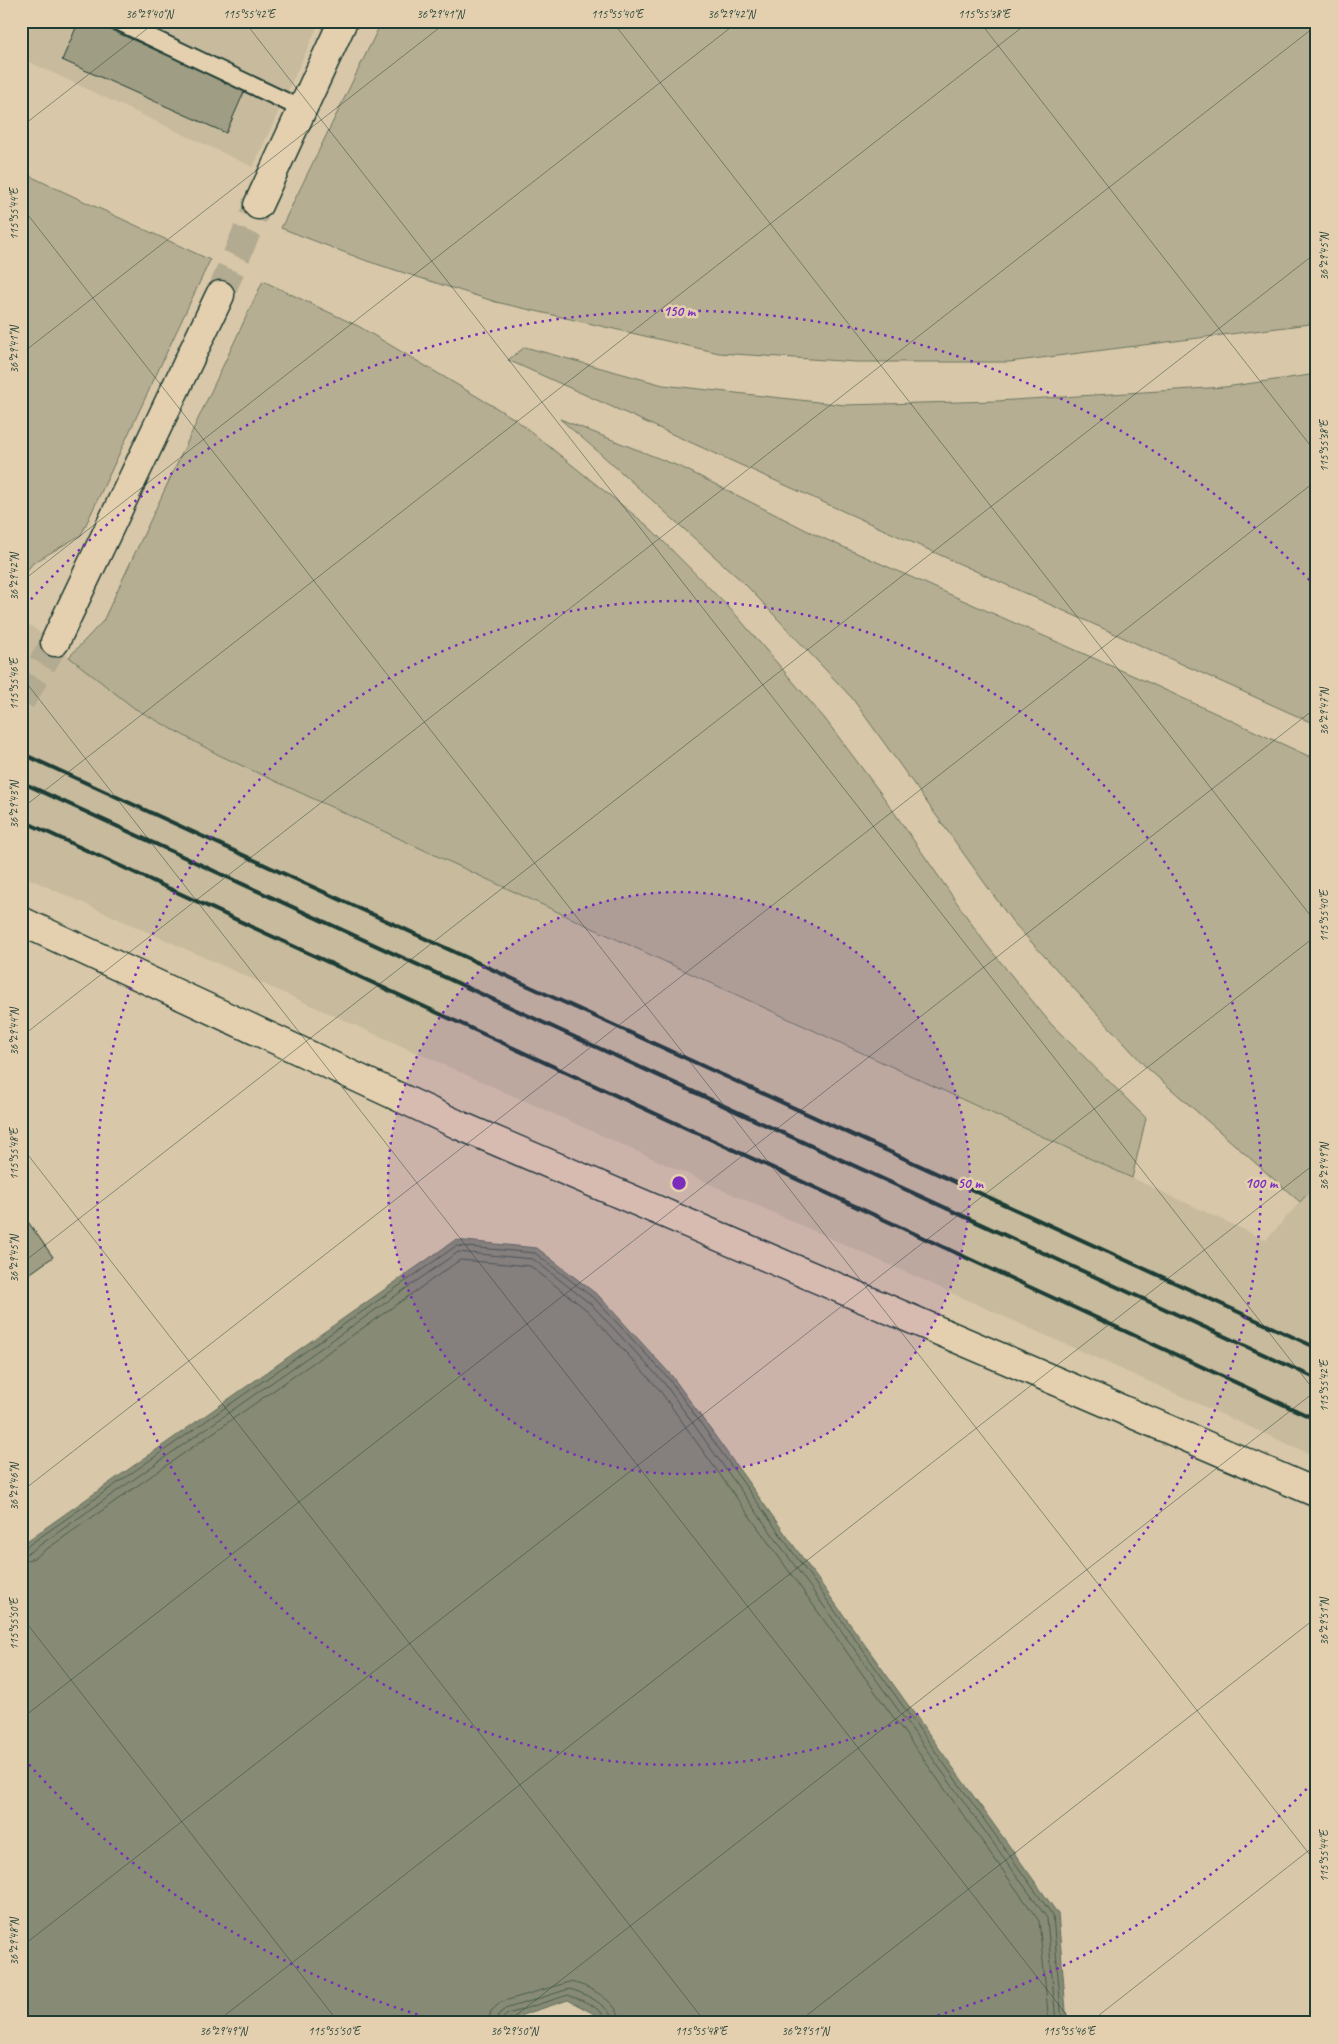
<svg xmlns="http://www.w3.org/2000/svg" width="1338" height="2044" viewBox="0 0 1338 2044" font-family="Caveat,sans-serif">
	<rect width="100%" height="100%" fill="#d8c7a8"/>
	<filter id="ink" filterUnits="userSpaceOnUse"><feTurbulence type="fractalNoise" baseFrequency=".02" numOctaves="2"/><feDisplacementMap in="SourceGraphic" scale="10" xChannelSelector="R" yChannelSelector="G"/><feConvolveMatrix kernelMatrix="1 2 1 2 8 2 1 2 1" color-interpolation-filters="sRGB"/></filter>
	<g filter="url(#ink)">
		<g fill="#c7ba9d">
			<polygon points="21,21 320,21 253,167 21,58"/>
			<polygon points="21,618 134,708 219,755 1266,1240 1309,1192 1317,1198 1317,1457 21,875"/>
		</g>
		<g fill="#b6ae92" stroke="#6a7663">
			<polygon points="382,21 1317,21 1317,323 1009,362 856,362 719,353 496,302 367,261 281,228"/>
			<polygon points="21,172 210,260 81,535 33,563 21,578"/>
			<polygon points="263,281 358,326 515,419 649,527 736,615 825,719 882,795 985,943 1051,1024 1146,1118 1132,1178 219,755 134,708 69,657 103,621"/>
			<polygon points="525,347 663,385 845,405 997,401 1225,387 1317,374 1317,725 508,360"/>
			<polygon points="560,419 683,468 816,535 1152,684 1317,760 1317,1198 1309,1192 1300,1202 1146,1067 1012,921 852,698 745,584 602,455"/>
		</g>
		<polygon fill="#878b75" stroke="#5d6c5b" points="455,1240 537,1248 599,1296 672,1376 1058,1914 1067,2023 604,2023 598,2016 568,2000 510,2019 504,2023 21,2023 21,1545"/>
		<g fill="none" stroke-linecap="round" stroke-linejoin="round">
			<g stroke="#495c4e" stroke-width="1">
				<polyline points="21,1548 26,1547 456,1246 535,1253 596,1300 669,1379 1053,1916 1062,2023"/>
				<polyline points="21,1555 30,1552 458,1252 533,1259 592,1305 664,1383 1047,1918 1056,2023"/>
				<polyline points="21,1562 34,1558 460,1260 530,1266 587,1310 658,1388 1039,1921 1049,2023"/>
				<path d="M488 2023 491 2011 501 2002 569 1982C587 1984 620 2002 621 2023"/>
				<path d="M496 2023 498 2015 505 2009 569 1989C583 1992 613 2007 614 2023"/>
				<path d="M502 2023 503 2018 508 2014 568 1995C580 1999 606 2009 607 2023"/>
			</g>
		</g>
		<g fill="#9f9d83" stroke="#1f3d34">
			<polygon points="79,21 91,21 245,90 226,133 62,60"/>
			<polygon points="21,1212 53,1257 21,1280"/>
		</g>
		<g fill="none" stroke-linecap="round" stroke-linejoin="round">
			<g stroke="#b3ab91" stroke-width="28" stroke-dasharray="28 14" stroke-linecap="butt">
				<polyline points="220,295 258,205"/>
				<polyline points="21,701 55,642"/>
			</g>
			<g stroke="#1f3d34" stroke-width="20">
				<polyline id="service" points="117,21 302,109"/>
			</g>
			<g stroke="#1f3d34" stroke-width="31">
				<g id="minor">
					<polyline points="258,205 343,21"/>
					<polyline points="55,642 220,295"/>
					<polyline points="21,921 461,1126 1317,1493"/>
				</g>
			</g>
			<use href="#service" stroke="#e4d0af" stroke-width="16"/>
			<use href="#minor" stroke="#e4d0af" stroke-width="28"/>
			<g stroke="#1f3d34" stroke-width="4">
				<polyline points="21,753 1317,1348"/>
				<polyline points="21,782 1317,1379"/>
				<polyline points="21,820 1317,1420"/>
			</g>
		</g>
	</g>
	<path fill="none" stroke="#1f3d34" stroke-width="1" stroke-opacity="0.45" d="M244 21 1317 1394M612 21 1317 924M979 21 1317 454M21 127 157 21M21 206 1317 1864M21 354 448 21M21 582 739 21M21 676 1073 2023M21 809 1030 21M21 1037 1317 25M21 1146 706 2023M21 1264 1317 252M21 1492 1317 480M21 1616 339 2023M21 1719 1317 707M21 1947 1317 935M215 2023 1317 1162M506 2023 1317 1390M797 2023 1317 1617M1089 2023 1317 1844"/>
	<circle cx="679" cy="1183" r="291" fill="#7b2cbf" fill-opacity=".12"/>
	<g fill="none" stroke="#7b2cbf" stroke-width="2.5" stroke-dasharray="2.5 5">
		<circle cx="679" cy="1183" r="291"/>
		<circle cx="679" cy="1183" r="582"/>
		<path d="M1317 1778A872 872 0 0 1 919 2021M439 2021A872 872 0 0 1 26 1761M26 605A872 872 0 0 1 1317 588"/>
	</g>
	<circle cx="679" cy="1183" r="8" fill="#7b2cbf" stroke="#e4d0af" stroke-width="2.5"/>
	<g font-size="15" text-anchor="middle" font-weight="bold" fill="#7b2cbf" stroke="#e4d0af" stroke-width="5" stroke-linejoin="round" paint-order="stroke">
		<text x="679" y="316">150 m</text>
		<text x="970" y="1188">50 m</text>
		<text x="1261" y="1188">100 m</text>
	</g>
	<rect width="1338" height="2044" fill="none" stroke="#e4d0af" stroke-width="55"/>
	<rect x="28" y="28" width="1282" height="1988" fill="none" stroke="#1f3d34" stroke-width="2"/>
	<g font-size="12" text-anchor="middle" fill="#1f3d34">
		<text x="149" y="18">36°29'40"N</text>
		<text x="249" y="18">115°55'42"E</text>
		<text x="440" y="18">36°29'41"N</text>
		<text x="617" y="18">115°55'40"E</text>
		<text x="731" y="18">36°29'42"N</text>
		<text x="984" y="18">115°55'38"E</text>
		<text transform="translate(14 214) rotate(-90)" y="4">115°55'44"E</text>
		<text transform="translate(1324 257) rotate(-90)" y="4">36°29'45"N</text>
		<text transform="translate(14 350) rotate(-90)" y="4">36°29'41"N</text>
		<text transform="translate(1324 446) rotate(-90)" y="4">115°55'38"E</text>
		<text transform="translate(14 577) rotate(-90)" y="4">36°29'42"N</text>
		<text transform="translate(14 684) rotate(-90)" y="4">115°55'46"E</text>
		<text transform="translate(1324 712) rotate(-90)" y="4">36°29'47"N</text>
		<text transform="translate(14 805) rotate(-90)" y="4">36°29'43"N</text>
		<text transform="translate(1324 916) rotate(-90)" y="4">115°55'40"E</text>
		<text transform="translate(14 1032) rotate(-90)" y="4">36°29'44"N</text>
		<text transform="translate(14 1154) rotate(-90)" y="4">115°55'48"E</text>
		<text transform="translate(1324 1167) rotate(-90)" y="4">36°29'49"N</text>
		<text transform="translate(14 1259) rotate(-90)" y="4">36°29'45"N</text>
		<text transform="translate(1324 1386) rotate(-90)" y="4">115°55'42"E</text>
		<text transform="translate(14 1487) rotate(-90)" y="4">36°29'46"N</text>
		<text transform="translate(1324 1622) rotate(-90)" y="4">36°29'51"N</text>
		<text transform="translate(14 1624) rotate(-90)" y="4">115°55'50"E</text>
		<text transform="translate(1324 1856) rotate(-90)" y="4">115°55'44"E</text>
		<text transform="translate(14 1942) rotate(-90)" y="4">36°29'48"N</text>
		<text x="223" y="2035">36°29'49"N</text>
		<text x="334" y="2035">115°55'50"E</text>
		<text x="514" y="2035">36°29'50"N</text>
		<text x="701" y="2035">115°55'48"E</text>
		<text x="805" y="2035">36°29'51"N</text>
		<text x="1069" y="2035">115°55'46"E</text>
	</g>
</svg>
